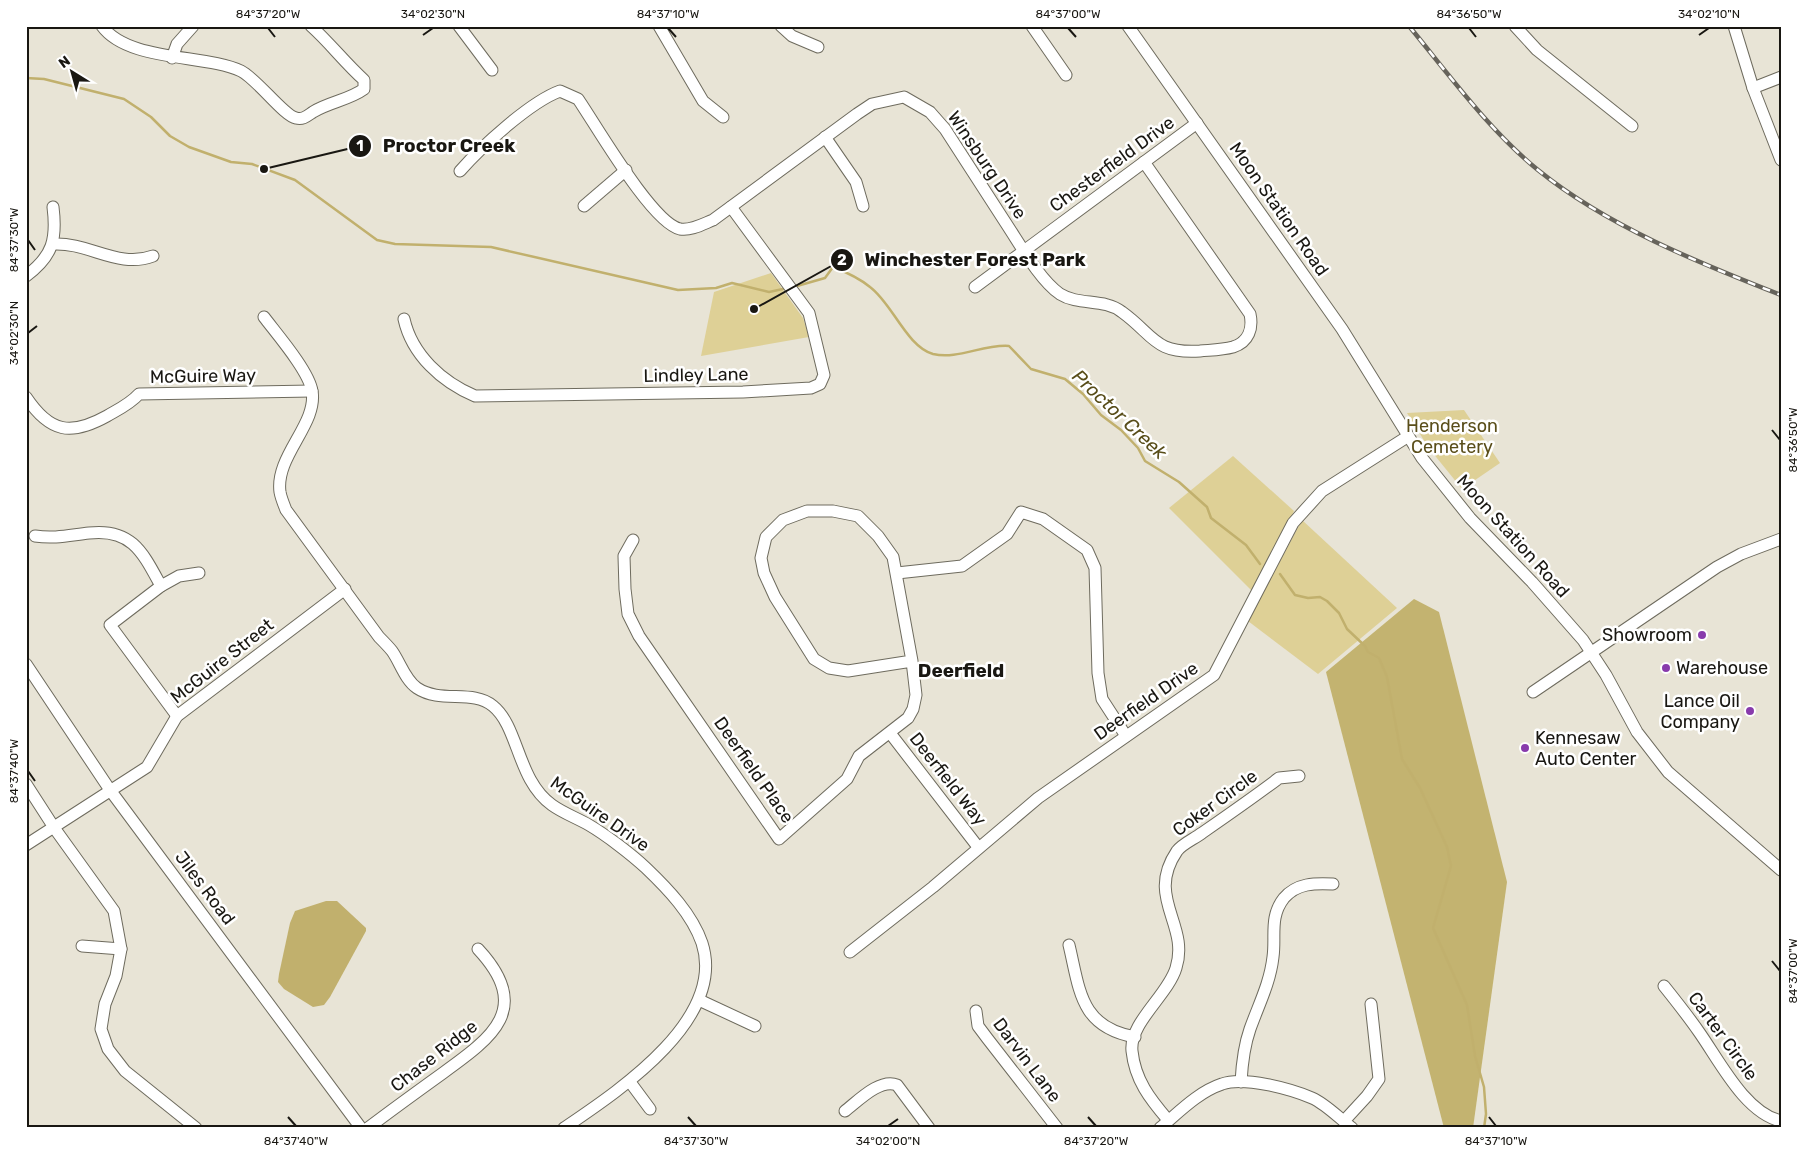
<svg xmlns="http://www.w3.org/2000/svg" width="1807" height="1154" viewBox="0 0 1807 1154" font-family="Rubik,sans-serif">
	<rect width="100%" height="100%" fill="#e8e4d6"/>
	<g fill="#ded096">
		<polygon points="771,273 803,318 809,337 701,356 714,292"/>
		<polygon points="1464,410 1500,463 1462,489 1428,447 1407,413"/>
		<polygon points="1233,456 1294,511 1253,592 1169,508"/>
		<polygon points="1302,520 1397,608 1318,674 1248,621"/>
	</g>
	<polygon fill="#c3b370" points="1414,599 1439,612 1507,882 1473,1128 1444,1128 1326,672"/>
	<polygon fill="#c1b06d" points="326,901 337,901 366,928 366,931 330,997 324,1005 313,1007 284,989 278,982 279,974 290,923 295,911"/>
	<g fill="none" stroke-linecap="round" stroke-linejoin="round">
		<g stroke="#c1b06d" stroke-width="2.5">
			<polyline points="26,78 44,79 124,99 151,117 170,136 189,147 231,162 252,164 295,180 377,240 395,244 491,247 678,290 716,288 732,283 769,292 783,289"/>
			<path d="M797 286 825 278 833 267C846 272 859 278 870 287 892 303 907 347 933 354 958 360 983 344 1009 346L1031 369 1065 379 1083 394 1101 415 1121 430 1138 448 1145 461 1179 482 1207 507 1211 518 1246 545 1260 564"/>
			<polyline points="1280,574 1295,595 1308,598 1320,597 1327,601 1339,613 1347,629 1365,646 1368,652 1379,658 1387,677 1402,759 1420,788 1447,847 1451,866 1433,928 1467,1005 1475,1056 1484,1087 1486,1114 1484,1128"/>
		</g>
		<g stroke="#6e6b5e" stroke-width="13">
			<g id="minor">
				<path d="M102 26C128 62 206 54 241 71 257 79 284 116 296 118 303 120 307 116 313 112 329 102 349 100 364 89V80C345 63 330 43 311 26"/>
				<polyline points="459,26 492,70"/>
				<polyline points="659,26 703,101 723,117"/>
				<polyline points="781,26 792,36 818,47"/>
				<polyline points="1032,26 1066,75"/>
				<polyline points="1128,26 1342,329 1422,458 1470,518 1532,582 1583,640 1606,675 1637,732 1668,772 1781,870"/>
				<polyline points="1515,26 1537,50 1632,126"/>
				<polyline points="1734,26 1753,88 1781,160"/>
				<polyline points="172,58 177,44 193,26"/>
				<polyline points="1753,88 1781,77"/>
				<polyline points="825,137 856,182 863,206"/>
				<path d="M460 171C481 147 530 102 560 91L578 99C596 125 652 223 680 229 691 231 703 224 713 220L857 114 872 104 904 97 930 112 945 129C966 162 988 195 1009 228 1022 248 1041 281 1060 294 1079 306 1104 298 1122 312 1154 335 1154 354 1200 351 1211 350 1222 350 1233 347 1249 342 1253 328 1250 314L1144 162"/>
				<polyline points="584,206 626,170"/>
				<path d="M53 244C89 242 118 269 153 256"/>
				<path d="M26 276C53 256 57 239 53 207"/>
				<polyline points="975,287 1197,123"/>
				<path d="M264 317C276 333 309 371 312 391 318 424 275 456 280 492 281 498 284 505 286 510L379 637C383 641 388 646 392 651 400 662 405 680 417 688 441 704 472 689 493 706 519 727 517 780 552 805 563 813 577 818 589 825 606 835 631 854 646 868 668 889 692 914 702 943 727 1020 617 1092 564 1128"/>
				<path d="M404 319C412 355 442 382 475 396L743 392 811 388 820 384 824 375 809 313 731 207"/>
				<path d="M26 397C50 433 71 436 107 416 119 409 130 404 139 394L312 391"/>
				<path d="M35 536C55 539 70 535 89 533 132 528 143 553 161 586"/>
				<polyline points="633,540 624,556 625,589 628,614 639,636 779,839 847,779 859,756 908,718 913,709 916,695 912,661 893,557 878,536 858,516 833,511 807,511 783,520 766,537 761,558 764,573 775,597 814,659 829,668 848,671 912,661"/>
				<polyline points="897,573 962,566 1007,534 1021,512 1043,519 1087,550 1095,568 1098,673 1102,699 1126,736"/>
				<polyline points="26,664 110,790 361,1128"/>
				<polyline points="1533,692 1717,567 1741,554 1781,539"/>
				<polyline points="177,716 110,625 161,586 179,576 199,573"/>
				<polyline points="890,733 978,847"/>
				<polyline points="26,784 55,829 114,911 121,949 116,976 105,1004 101,1029 108,1049 125,1071 196,1128"/>
				<polyline points="26,845 147,767 177,716 345,589"/>
				<path d="M1069 945C1080 991 1080 1027 1135 1037"/>
				<polyline points="82,946 121,949"/>
				<polyline points="850,952 933,887 1038,798 1214,675 1293,523 1322,491 1407,437"/>
				<path d="M1664 986C1676 1001 1688 1016 1699 1032 1719 1060 1745 1113 1781 1121"/>
				<polyline points="699,1000 755,1026"/>
				<polyline points="976,1011 978,1026 987,1038 1057,1128"/>
				<polyline points="630,1082 650,1109"/>
				<path d="M1241 1082C1242 1064 1244 1046 1250 1029 1259 1004 1270 983 1273 957 1276 936 1269 917 1284 898 1297 883 1315 883 1333 884"/>
				<path d="M845 1111C858 1101 880 1078 897 1085L929 1128"/>
				<path d="M1168 1120C1150 1099 1135 1080 1132 1051 1129 1023 1168 995 1176 968 1190 924 1145 898 1177 851 1182 844 1194 839 1202 833 1228 815 1254 797 1279 778L1299 776"/>
				<polyline points="1344,1121 1367,1096 1379,1079 1371,1004"/>
				<path d="M368 1128C393 1109 418 1091 443 1073 493 1037 533 1008 478 949"/>
				<path d="M1160 1128C1179 1112 1198 1092 1222 1084 1244 1076 1291 1089 1312 1098 1326 1104 1340 1119 1352 1128"/>
			</g>
		</g>
		<use href="#minor" stroke="#fff" stroke-width="11"/>
		<g stroke="#66635b" stroke-width="4.5">
			<path id="rail" d="M1409 26C1450 76 1489 130 1538 170 1607 226 1699 263 1781 295"/>
		</g>
		<use href="#rail" stroke="#fff" stroke-width="2.5" stroke-dasharray="8" stroke-linecap="butt"/>
	</g>
	<path fill="none" stroke="#191712" stroke-width="2" d="M268 28 275 37M668 28 676 37M1068 28 1076 37M1469 28 1476 37M423 35 433 28M1699 35 1709 28M28 240 35 250M28 333 37 326M1772 430 1780 440M28 771 35 781M1772 961 1780 971M288 1117 296 1126M688 1117 696 1126M1088 1117 1096 1126M1489 1117 1496 1126M888 1126 898 1119"/>
	<g fill="#883bac" stroke="#fff" stroke-width="2">
		<circle cx="1702" cy="635" r="5"/>
		<circle cx="1666" cy="668" r="5"/>
		<circle cx="1750" cy="711" r="5"/>
		<circle cx="1525" cy="748" r="5"/>
	</g>
	<g text-anchor="middle" stroke-width="5" stroke-linejoin="round" paint-order="stroke">
		<g font-size="18" fill="#191712" stroke="#fff">
			<text transform="translate(1112 164) rotate(-36)" y="6">Chesterfield Drive</text>
			<text transform="translate(987 165) rotate(56)" y="6">Winsburg Drive</text>
			<text transform="translate(1279 209) rotate(55)" y="6">Moon Station Road</text>
			<text transform="translate(696 375) rotate(-1)" y="6">Lindley Lane</text>
			<text transform="translate(203 376) rotate(-1)" y="6">McGuire Way</text>
			<text transform="translate(1513 536) rotate(48)" y="6">Moon Station Road</text>
			<text transform="translate(222 661) rotate(-38)" y="6">McGuire Street</text>
			<text transform="translate(1146 701) rotate(-35)" y="6">Deerfield Drive</text>
			<text transform="translate(754 770) rotate(55)" y="6">Deerfield Place</text>
			<text transform="translate(948 779) rotate(52)" y="6">Deerfield Way</text>
			<text transform="translate(1215 803) rotate(-36)" y="6">Coker Circle</text>
			<text transform="translate(600 814) rotate(35)" y="6">McGuire Drive</text>
			<text transform="translate(205 888) rotate(53)" y="6">Jiles Road</text>
			<text transform="translate(1723 1036) rotate(54)" y="6">Carter Circle</text>
			<text transform="translate(434 1056) rotate(-38)" y="6">Chase Ridge</text>
			<text transform="translate(1027 1060) rotate(53)" y="6">Darvin Lane</text>
		</g>
		<g font-size="18" fill="#5a4e1a" stroke="#fff">
			<text x="1452" y="432">Henderson<tspan x="1452" dy="21">Cemetery</tspan></text>
		</g>
		<g font-size="18" fill="#191712" stroke="#fff" text-anchor="end">
			<text x="1692" y="641">Showroom</text>
			<text x="1676" y="674" text-anchor="start">Warehouse</text>
			<text x="1740" y="707">Lance Oil<tspan x="1740" dy="21">Company</tspan></text>
			<text x="1535" y="744" text-anchor="start">Kennesaw<tspan x="1535" dy="21">Auto Center</tspan></text>
		</g>
		<g font-size="19" font-style="italic" fill="#584d19" stroke="#fff">
			<text transform="translate(1120 414) rotate(43)" y="7">Proctor Creek</text>
		</g>
		<g font-size="19" font-weight="bold" fill="#191712" stroke="#fff">
			<text x="961" y="677">Deerfield</text>
		</g>
	</g>
	<path fill="none" stroke="#191712" stroke-width="2" d="M264 169L360 146M754 309L842 260"/>
	<g fill="#191712" stroke="#fff" stroke-width="2">
		<circle cx="264" cy="169" r="5"/>
		<circle cx="754" cy="309" r="5"/>
		<circle cx="360" cy="146" r="12"/>
		<circle cx="842" cy="260" r="12"/>
	</g>
	<g font-size="15" text-anchor="middle" font-weight="bold" fill="#fff">
		<text x="360" y="151">1</text>
		<text x="842" y="265">2</text>
	</g>
	<g font-size="19" text-anchor="middle" font-weight="bold" fill="#191712" stroke="#fff" stroke-width="5" stroke-linejoin="round" paint-order="stroke">
		<text x="449" y="152">Proctor Creek</text>
		<text x="975" y="266">Winchester Forest Park</text>
	</g>
	<rect width="1807" height="1154" fill="none" stroke="#ffffff" stroke-width="55"/>
	<g transform="translate(72 72) rotate(323)" stroke="#ffffff" stroke-width="4" paint-order="stroke">
	<path d="M0-4L9 19L0 12L-9 19Z" fill="#191712"/>
	<text y="-8" font-size="14" font-weight="bold" text-anchor="middle" fill="#191712">N</text>
	</g>
	<rect x="28" y="28" width="1752" height="1098" fill="none" stroke="#191712" stroke-width="2"/>
	<g font-size="12" text-anchor="middle" fill="#191712">
		<text x="268" y="18">84°37'20"W</text>
		<text x="433" y="18">34°02'30"N</text>
		<text x="668" y="18">84°37'10"W</text>
		<text x="1068" y="18">84°37'00"W</text>
		<text x="1469" y="18">84°36'50"W</text>
		<text x="1709" y="18">34°02'10"N</text>
		<text transform="translate(14 240) rotate(-90)" y="4">84°37'30"W</text>
		<text transform="translate(14 333) rotate(-90)" y="4">34°02'30"N</text>
		<text transform="translate(1793 440) rotate(-90)" y="4">84°36'50"W</text>
		<text transform="translate(14 771) rotate(-90)" y="4">84°37'40"W</text>
		<text transform="translate(1793 971) rotate(-90)" y="4">84°37'00"W</text>
		<text x="296" y="1145">84°37'40"W</text>
		<text x="696" y="1145">84°37'30"W</text>
		<text x="888" y="1145">34°02'00"N</text>
		<text x="1096" y="1145">84°37'20"W</text>
		<text x="1496" y="1145">84°37'10"W</text>
	</g>
</svg>
